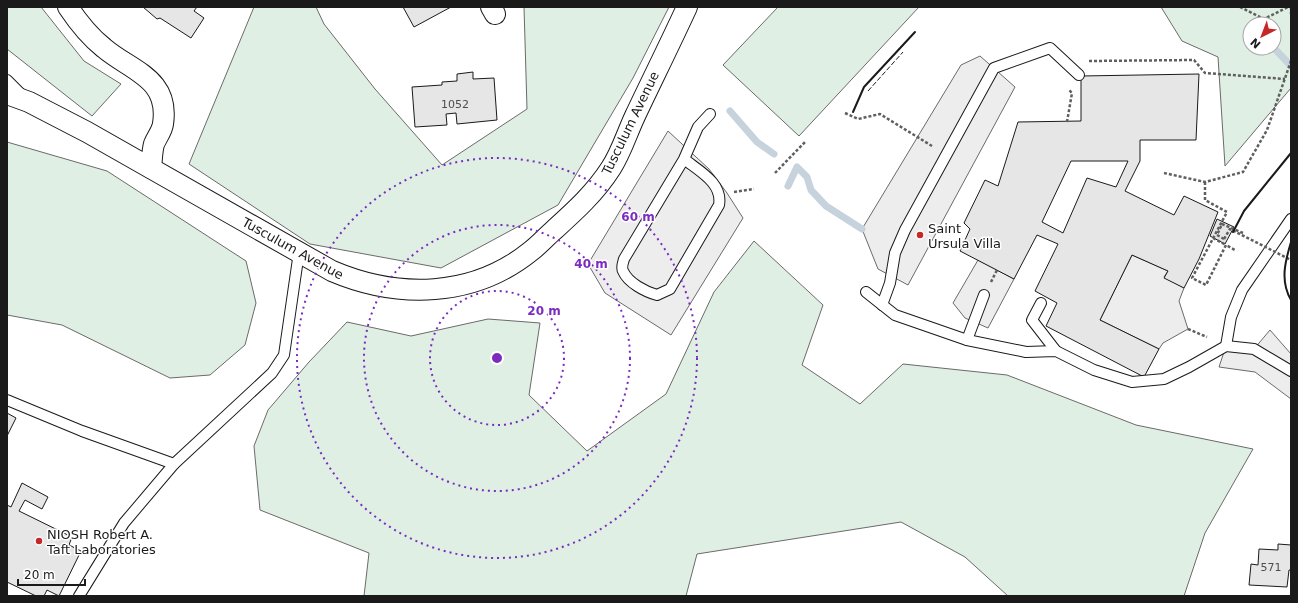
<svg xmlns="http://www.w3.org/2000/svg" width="1298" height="603" viewBox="0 0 1298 603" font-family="'DejaVu Sans',sans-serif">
	<rect width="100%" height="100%" fill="#fff"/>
	<g fill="#e0efe3" stroke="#6a6a6a" fill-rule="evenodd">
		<polygon points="7,7 41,7 84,61 121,84 92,116 7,49"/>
		<polygon points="254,7 316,7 324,24 375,89 442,165 527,109 524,7 669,7 633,78 558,205 441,268 310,244 189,164"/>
		<polygon points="778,7 919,7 799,136 723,65"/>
		<path d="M1161 7H1291V88L1225 166 1218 57 1182 41ZM1250 24H1274V48H1250Z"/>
		<polygon points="7,142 107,171 246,261 256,303 245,345 210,375 170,378 62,325 7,315"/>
		<polygon points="754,241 823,305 802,365 860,404 903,364 1007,375 1136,425 1253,449 1205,533 1184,596 1008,596 965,557 901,522 697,554 686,596 364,596 369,553 260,510 254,446 268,410 309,362 347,322 411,336 488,319 540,323 529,395 587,451 666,394 714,292"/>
	</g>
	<g fill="#ededed" stroke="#6a6a6a">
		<polygon points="980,56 1015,87 908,285 878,269 862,229 961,65"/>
		<polygon points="668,131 709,169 727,193 743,218 671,335 605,293 588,264"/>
		<polygon points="1132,255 1168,271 1164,277 1184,288 1179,301 1188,329 1163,343 1159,349 1100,320"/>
		<polygon points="978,260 1014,279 988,328 965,318 953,303"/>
		<polygon points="1270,330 1291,354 1291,399 1255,372 1219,367 1226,346 1254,349"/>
	</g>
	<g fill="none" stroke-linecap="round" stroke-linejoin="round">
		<g stroke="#c6d2dc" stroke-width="7">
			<polyline points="1274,48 1291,66"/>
			<polyline points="730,111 757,142 774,154"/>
			<polyline points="788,186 797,167 807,177 811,190 826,206 862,229"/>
		</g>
	</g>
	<g fill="#e6e6e6" stroke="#1a1a1a" fill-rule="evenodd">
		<polygon points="143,7 197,7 194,11 204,18 191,38 160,18 157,19"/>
		<polygon points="403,7 451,7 414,27"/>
		<polygon points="473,72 473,79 494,78 497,120 457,124 456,113 446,114 447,125 415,127 412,87 442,85 442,82 457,81 457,74"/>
		<path d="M1199 74 1196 140H1140V161L1125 191 1174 215 1184 196 1218 212 1199 259 1184 288 1164 278 1168 271 1132 255 1100 320 1159 349 1144 377 1046 326 1057 303 1035 291 1058 244 1037 235 1014 279 960 251 970 229 964 223 985 180 998 186 1018 122 1081 121V76ZM1071 161H1128L1116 187 1087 178 1063 233 1042 222Z"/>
		<polygon points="1217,219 1234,227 1225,244 1210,236"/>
		<polygon points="7,413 16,418 7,436"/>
		<polygon points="22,483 48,497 42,509 25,500 19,511 72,537 69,545 81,551 59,596 47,590 44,596 36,596 7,582 7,505 11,507"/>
		<polygon points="1278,544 1291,545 1291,570 1289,570 1287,587 1249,585 1251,564 1258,565 1259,549 1278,550"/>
	</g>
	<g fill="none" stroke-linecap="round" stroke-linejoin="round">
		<g stroke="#1a1a1a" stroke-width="12">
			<g id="service">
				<polyline points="7,80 22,95"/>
				<path d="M684 159C699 171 723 183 719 205L670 289 657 295C646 292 628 283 623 271 621 267 623 263 624 259L684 159 698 127 710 114"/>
				<polyline points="866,292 895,315 967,340 1026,352 1056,351 1094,370 1132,382 1164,379 1189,367 1226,346 1254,349 1291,371"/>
				<polyline points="1041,303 1032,320 1056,351"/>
				<polyline points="882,305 890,283 895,253 905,230 994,68 1050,48 1079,75"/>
				<polyline points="967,340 984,295"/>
				<polyline points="1226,346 1231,317 1242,290 1291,219"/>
				<polyline points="7,400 82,431 174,464"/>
				<polyline points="79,596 124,523 174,464 272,373 284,355 299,252"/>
			</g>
		</g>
		<g stroke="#1a1a1a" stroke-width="22">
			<g id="minor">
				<path d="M68 7C78 22 90 37 104 48 131 71 170 78 163 124 162 131 157 137 154 144 152 151 152 160 151 168"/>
				<polyline points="491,7 495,14"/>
				<path d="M7 94 29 102 87 132 332 271C398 299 473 298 531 251 539 245 546 237 554 230 575 211 595 193 611 168 621 153 627 133 635 116 652 80 670 44 687 7"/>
			</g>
		</g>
		<g stroke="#5f5f5f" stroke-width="2.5" stroke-dasharray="3 2" stroke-linecap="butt">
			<polyline points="1240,7 1264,19 1288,7"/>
			<polyline points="1291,7 1291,14"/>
			<polyline points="1089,61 1194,60 1205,73 1285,79"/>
			<polyline points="845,113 858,119 880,114 932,146"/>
			<polyline points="1067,122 1072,93 1069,90"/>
			<polyline points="775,173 805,142"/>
			<polyline points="1164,173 1205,182 1243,172 1267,130 1291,61"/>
			<polyline points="1205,182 1205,200 1227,212 1192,278 1206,285 1226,245 1235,250"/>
			<polyline points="734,192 754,189"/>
			<polyline points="1213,238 1226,245"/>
			<polyline points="1224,239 1217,235 1222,224 1243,233"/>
			<polyline points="991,282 997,270"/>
			<polyline points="1188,329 1207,337"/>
		</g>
		<use href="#service" stroke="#fff" stroke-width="10"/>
		<use href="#minor" stroke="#fff" stroke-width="20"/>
		<polyline stroke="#5f5f5f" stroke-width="2.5" stroke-dasharray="3 2" stroke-linecap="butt" points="1224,239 1230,229 1291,260"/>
		<polyline stroke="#1a1a1a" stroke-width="1" stroke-dasharray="5 2" stroke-linecap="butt" points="868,91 903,52"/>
		<g stroke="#1a1a1a" stroke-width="2">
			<polyline points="853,112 864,87 915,32"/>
			<polyline points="1233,232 1244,211 1291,153"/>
			<path d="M1291 242C1285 262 1280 281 1291 300"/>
		</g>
	</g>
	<g fill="none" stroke="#7b2cbf" stroke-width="2" stroke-dasharray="2 4">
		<circle cx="497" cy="358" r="67"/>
		<circle cx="497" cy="358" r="133"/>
		<circle cx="497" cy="358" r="200"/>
	</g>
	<g fill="#c62828" stroke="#fff" stroke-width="1.5">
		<circle cx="920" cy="235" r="4"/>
		<circle cx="39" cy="541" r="4"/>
	</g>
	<g text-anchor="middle" stroke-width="3" stroke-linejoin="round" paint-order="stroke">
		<g font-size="11" fill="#4d4d4d">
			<text x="455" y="108">1052</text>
			<text x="1271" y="571">571</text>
		</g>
		<g font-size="13" fill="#1a1a1a" stroke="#fff">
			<text transform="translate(630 123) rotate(-64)" y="5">Tusculum Avenue</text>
			<text transform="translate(293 248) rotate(29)" y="5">Tusculum Avenue</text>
		</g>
		<g font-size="13" fill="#1a1a1a" stroke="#fff" text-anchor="start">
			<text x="928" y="233">Saint<tspan x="928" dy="15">Ursula Villa</tspan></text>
			<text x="47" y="539">NIOSH Robert A.<tspan x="47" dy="15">Taft Laboratories</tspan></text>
		</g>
	</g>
	<circle cx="497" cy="358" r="6" fill="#7b2cbf" stroke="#fff" stroke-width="2"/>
	<g font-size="12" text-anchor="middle" font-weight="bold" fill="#7b2cbf" stroke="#fff" stroke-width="3" stroke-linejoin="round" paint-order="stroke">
		<text x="638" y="221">60 m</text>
		<text x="591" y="268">40 m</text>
		<text x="544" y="315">20 m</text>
	</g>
	<rect width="1298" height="603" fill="none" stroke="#1a1a1a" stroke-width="16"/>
	<g transform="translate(1262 36) rotate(222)"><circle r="19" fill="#ffffff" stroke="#a3a3a3"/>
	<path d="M0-3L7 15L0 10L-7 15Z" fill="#c62828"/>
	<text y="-6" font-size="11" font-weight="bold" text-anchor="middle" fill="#1a1a1a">N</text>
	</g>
	<path d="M18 579v6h67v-6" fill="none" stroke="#1a1a1a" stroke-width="2"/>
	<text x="24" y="579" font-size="12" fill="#1a1a1a" stroke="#ffffff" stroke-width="3" paint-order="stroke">20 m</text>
</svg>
